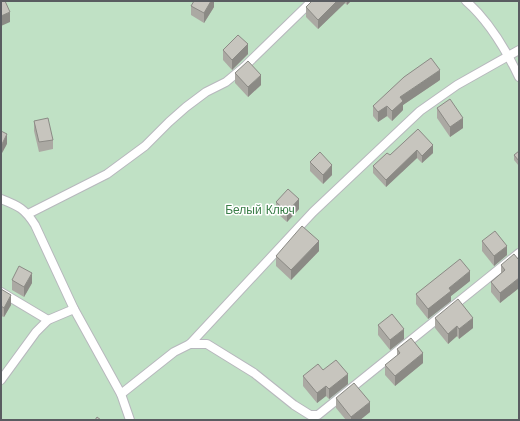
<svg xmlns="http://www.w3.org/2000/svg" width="520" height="421" viewBox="0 0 520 421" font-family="'Work Sans',sans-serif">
	<rect width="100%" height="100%" fill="#ebebe1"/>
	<rect fill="#c0e1c5" x="1" y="1" width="518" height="419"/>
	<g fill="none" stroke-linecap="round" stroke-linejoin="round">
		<g stroke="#b7b8bd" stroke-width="10">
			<g id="lane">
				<path d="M466 1C489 21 506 50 519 77"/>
				<path d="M1 199C19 206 25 209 35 225L74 309 121 394 130 420"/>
				<polyline points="28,214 107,174 145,146 169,122 186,107 206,92 226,82 244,67 312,1"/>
				<polyline points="1,292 48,320"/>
				<polyline points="190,344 207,344 254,373 294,405 310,415 318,415 519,253"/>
				<polyline points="1,380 36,332 48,320 74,309"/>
				<polyline points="121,394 174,352 190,344 313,212 420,111 457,85 519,50"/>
			</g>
		</g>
		<use href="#lane" stroke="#fff" stroke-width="8"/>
	</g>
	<g fill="#aba9a3">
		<polygon points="214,1 214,7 204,23 191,15 191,6"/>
		<polygon points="312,1 351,1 347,5 345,3 318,29 306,17 306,7"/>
		<polygon points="223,50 248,54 232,70 223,60"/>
		<polygon points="235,73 261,85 248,97 235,83"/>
		<polygon points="440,80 403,105 403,110 392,121 387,116 378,122 373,116 373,106"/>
		<polygon points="437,108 463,128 450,137 437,118"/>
		<polygon points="34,121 53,140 53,149 39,152 34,131"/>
		<polygon points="418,129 433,153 422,163 417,158 386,187 373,173 373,166 390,155"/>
		<polygon points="519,151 519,166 514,160 514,155"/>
		<polygon points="310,162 332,175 323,184 310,171"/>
		<polygon points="276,202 299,209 287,222 276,212"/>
		<polygon points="482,241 507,255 494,266 482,251"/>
		<polygon points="319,251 291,280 276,266 276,256"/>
		<polygon points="519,257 519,288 500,303 491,292 491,282 501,274 501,265"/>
		<polygon points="12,280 32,283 24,297 12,290"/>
		<polygon points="470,281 451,296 451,301 428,319 416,304 416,294"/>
		<polygon points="1,289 11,305 4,317 1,316"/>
		<polygon points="435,318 473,328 459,339 457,336 448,344 435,328"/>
		<polygon points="378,325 404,339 390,350 378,335"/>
		<polygon points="397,349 423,363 395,386 385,375 385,365 397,356"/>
		<polygon points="323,370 348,384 329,399 326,396 317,403 303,386 303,376"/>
		<polygon points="336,398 370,412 360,420 346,420 336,408"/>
	</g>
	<g fill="#8b8a85">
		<polygon points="211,1 214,1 214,7 204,23 204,13"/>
		<polygon points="337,1 345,1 345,3 318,29 318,20"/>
		<polygon points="347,1 351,1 347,5"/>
		<polygon points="10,12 10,22 1,26 1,16"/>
		<polygon points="248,44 248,54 232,70 232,60"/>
		<polygon points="440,70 440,80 403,105 403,110 392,121 392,111 400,97"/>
		<polygon points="261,75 261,85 248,97 248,87"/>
		<polygon points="387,106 387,116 378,122 378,112"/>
		<polygon points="463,118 463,128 450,137 450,127"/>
		<polygon points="7,134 7,144 1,155 1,146"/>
		<polygon points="433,145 433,153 422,163 422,156"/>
		<polygon points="417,150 417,158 386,187 386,180"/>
		<polygon points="332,165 332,175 323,184 323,175"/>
		<polygon points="299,199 299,209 287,222 287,212"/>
		<polygon points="319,241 319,251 291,280 291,270"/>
		<polygon points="507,246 507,255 494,266 494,256"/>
		<polygon points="470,271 470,281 451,296 451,301 428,319 428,309 449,288"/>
		<polygon points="32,273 32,283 24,297 24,287"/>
		<polygon points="519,278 519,288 500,303 500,293"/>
		<polygon points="11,295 11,305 4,317 4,308"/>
		<polygon points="473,318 473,328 459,339 459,329"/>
		<polygon points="457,326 457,336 448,344 448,334"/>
		<polygon points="404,329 404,339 390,350 390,340"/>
		<polygon points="423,353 423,363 395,386 395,376"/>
		<polygon points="348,374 348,384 329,399 329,389"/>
		<polygon points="326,386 326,396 317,403 317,393"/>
		<polygon points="370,402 370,412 360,420 351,420 351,417"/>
	</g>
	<g fill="#c7c5be" stroke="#8b8a85">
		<polygon points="1,1 5,1 10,12 1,16"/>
		<polygon points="194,1 211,1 204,13 191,6"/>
		<polygon points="312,1 337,1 318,20 306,7"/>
		<polygon points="238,35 248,44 232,60 223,50"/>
		<polygon points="431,58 440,70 400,97 403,101 392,111 387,106 378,112 373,106 404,77"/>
		<polygon points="248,61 261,75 248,87 235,73"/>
		<polygon points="450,99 463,118 450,127 437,108"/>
		<polygon points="48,118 53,140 39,142 34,121"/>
		<polygon points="418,129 433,145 422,156 417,150 386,180 373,166 387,153 390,155"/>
		<polygon points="1,131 7,134 1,146"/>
		<polygon points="519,151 519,161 514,155"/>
		<polygon points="320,152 332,165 323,175 310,162"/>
		<polygon points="288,189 299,199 287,212 276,202"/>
		<polygon points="302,226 319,241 291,270 276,256"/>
		<polygon points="495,231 507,246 494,256 482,241"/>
		<polygon points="514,254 518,259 519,257 519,278 500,293 491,282 505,270 501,265"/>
		<polygon points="460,259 470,271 449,288 451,291 428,309 416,294"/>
		<polygon points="19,266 32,273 24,287 12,280"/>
		<polygon points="1,289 11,295 4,308 1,306"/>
		<polygon points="458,299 473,318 459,329 457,326 448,334 435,318"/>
		<polygon points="392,314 404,329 390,340 378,325"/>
		<polygon points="411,338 423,353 395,376 385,365 400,353 397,349"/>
		<polygon points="336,360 348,374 329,389 326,386 317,393 303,376 318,364 323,370"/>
		<polygon points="354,383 370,402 351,417 336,398"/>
		<polygon points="97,417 101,420 95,420"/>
	</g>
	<g text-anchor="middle" stroke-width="3" stroke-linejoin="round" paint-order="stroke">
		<g font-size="12" fill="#3b7e49" stroke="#fff">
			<text x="260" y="214">Белый Ключ</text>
		</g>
	</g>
	<rect width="520" height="421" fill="none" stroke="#5a5c61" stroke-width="4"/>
</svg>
